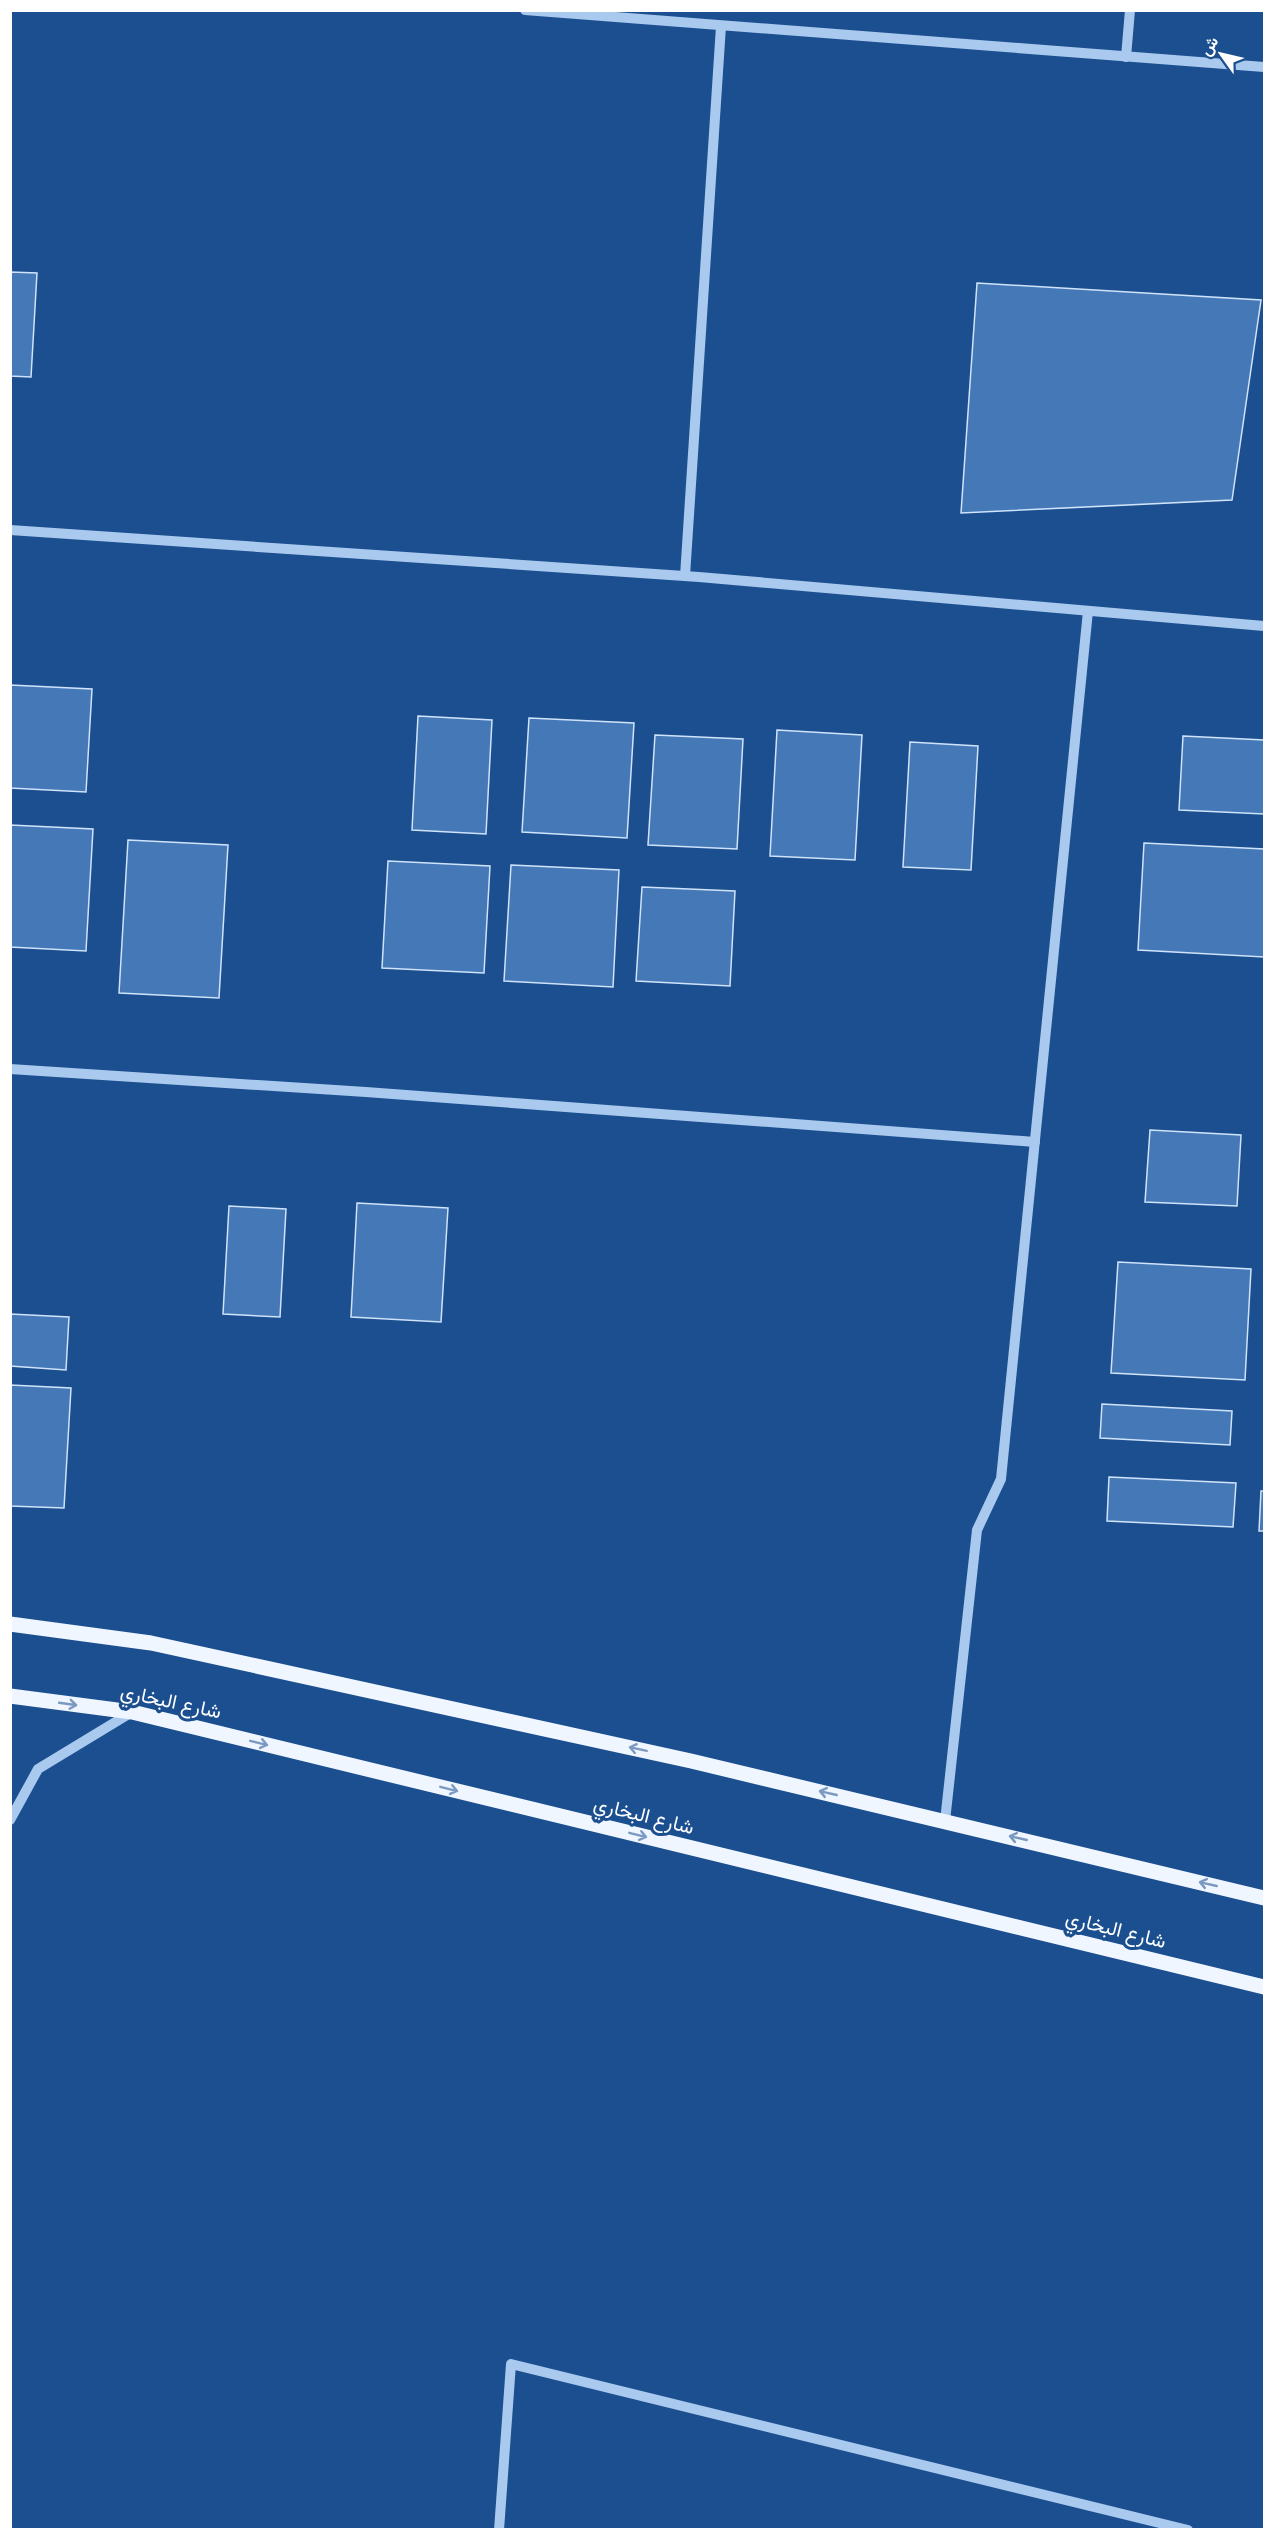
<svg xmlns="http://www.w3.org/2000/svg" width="1275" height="2540" viewBox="0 0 1275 2540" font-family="'Space Grotesk',Vazirmatn,sans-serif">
	<rect width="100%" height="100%" fill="#1b4f8f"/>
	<g fill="#4478b7" stroke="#cfe3fa" stroke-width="1.5">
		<polygon points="10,272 37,273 31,377 10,376"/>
		<polygon points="977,283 1261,300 1232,500 961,513"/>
		<polygon points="10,685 92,689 86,792 10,788"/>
		<polygon points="418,716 492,720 486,834 412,830"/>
		<polygon points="529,718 634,723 627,838 522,832"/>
		<polygon points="777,730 862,735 855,860 770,856"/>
		<polygon points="655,735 743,739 737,849 648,845"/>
		<polygon points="1183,736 1264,740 1264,814 1179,810"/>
		<polygon points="910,742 978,746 971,870 903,867"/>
		<polygon points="10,825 93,829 86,951 10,947"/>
		<polygon points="128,840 228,845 219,998 119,993"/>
		<polygon points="1144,843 1264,849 1264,957 1138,950"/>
		<polygon points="388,861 490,866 484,973 382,968"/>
		<polygon points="511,865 619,870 613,987 504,981"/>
		<polygon points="642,887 735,891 730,986 636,981"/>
		<polygon points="1150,1130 1241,1135 1237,1206 1145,1202"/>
		<polygon points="357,1203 448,1208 441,1322 351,1317"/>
		<polygon points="229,1206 286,1209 280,1317 223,1314"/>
		<polygon points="1118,1262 1251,1269 1245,1380 1111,1373"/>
		<polygon points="10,1314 69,1317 66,1370 10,1366"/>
		<polygon points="10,1385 71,1388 64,1508 10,1506"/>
		<polygon points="1102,1404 1232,1411 1230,1445 1100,1438"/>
		<polygon points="1109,1477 1236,1483 1233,1527 1107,1521"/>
		<polygon points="1261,1491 1264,1491 1264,1531 1259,1531"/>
	</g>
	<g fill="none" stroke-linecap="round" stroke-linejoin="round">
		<g stroke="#a9c9ee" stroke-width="10">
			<polyline points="525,10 1264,67"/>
			<polyline points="1126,57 1130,10"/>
			<polyline points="10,530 699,577 1264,626"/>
			<polyline points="685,576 721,26"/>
			<polyline points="10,1069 366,1092 1035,1142"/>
			<polyline points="10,1820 38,1769 132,1712"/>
			<polyline points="945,1821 977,1530 1001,1479 1088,611"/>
			<polyline points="499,2530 511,2364 1188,2530"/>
		</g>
		<g stroke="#f0f6ff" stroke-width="15">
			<polyline points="10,1624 151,1643 691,1761 1264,1898"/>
			<polyline points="10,1696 132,1712 1264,1987"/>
		</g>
	</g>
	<defs><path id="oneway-shaft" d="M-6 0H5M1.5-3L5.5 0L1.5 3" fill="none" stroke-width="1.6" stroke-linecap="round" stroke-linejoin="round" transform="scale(1.5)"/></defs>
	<g stroke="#7b9ac1">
		<use href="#oneway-shaft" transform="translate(68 1704) rotate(8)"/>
		<use href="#oneway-shaft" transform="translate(259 1743) rotate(14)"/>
		<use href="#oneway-shaft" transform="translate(638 1749) rotate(-168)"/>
		<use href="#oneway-shaft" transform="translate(449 1789) rotate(14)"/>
		<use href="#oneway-shaft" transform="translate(828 1793) rotate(-167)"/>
		<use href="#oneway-shaft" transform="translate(638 1835) rotate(14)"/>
		<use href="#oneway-shaft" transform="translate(1018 1838) rotate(-167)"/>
		<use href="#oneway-shaft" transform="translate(1208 1884) rotate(-167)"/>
	</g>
	<g text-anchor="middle" stroke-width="6" stroke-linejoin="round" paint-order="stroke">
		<g font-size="20" fill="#fff" stroke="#1b4f8f">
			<text transform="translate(171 1701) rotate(12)" y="7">شارع البخاري</text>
			<text transform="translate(644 1815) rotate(14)" y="7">شارع البخاري</text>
			<text transform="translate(1116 1929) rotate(14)" y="7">شارع البخاري</text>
		</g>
	</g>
	<rect width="1275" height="2540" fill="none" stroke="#ffffff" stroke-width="24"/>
	<g transform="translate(1221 54) rotate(304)" stroke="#1b4f8f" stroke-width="4.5" paint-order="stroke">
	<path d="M0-4.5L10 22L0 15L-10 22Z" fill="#ffffff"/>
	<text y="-9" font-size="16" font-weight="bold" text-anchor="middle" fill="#ffffff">ش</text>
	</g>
</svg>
